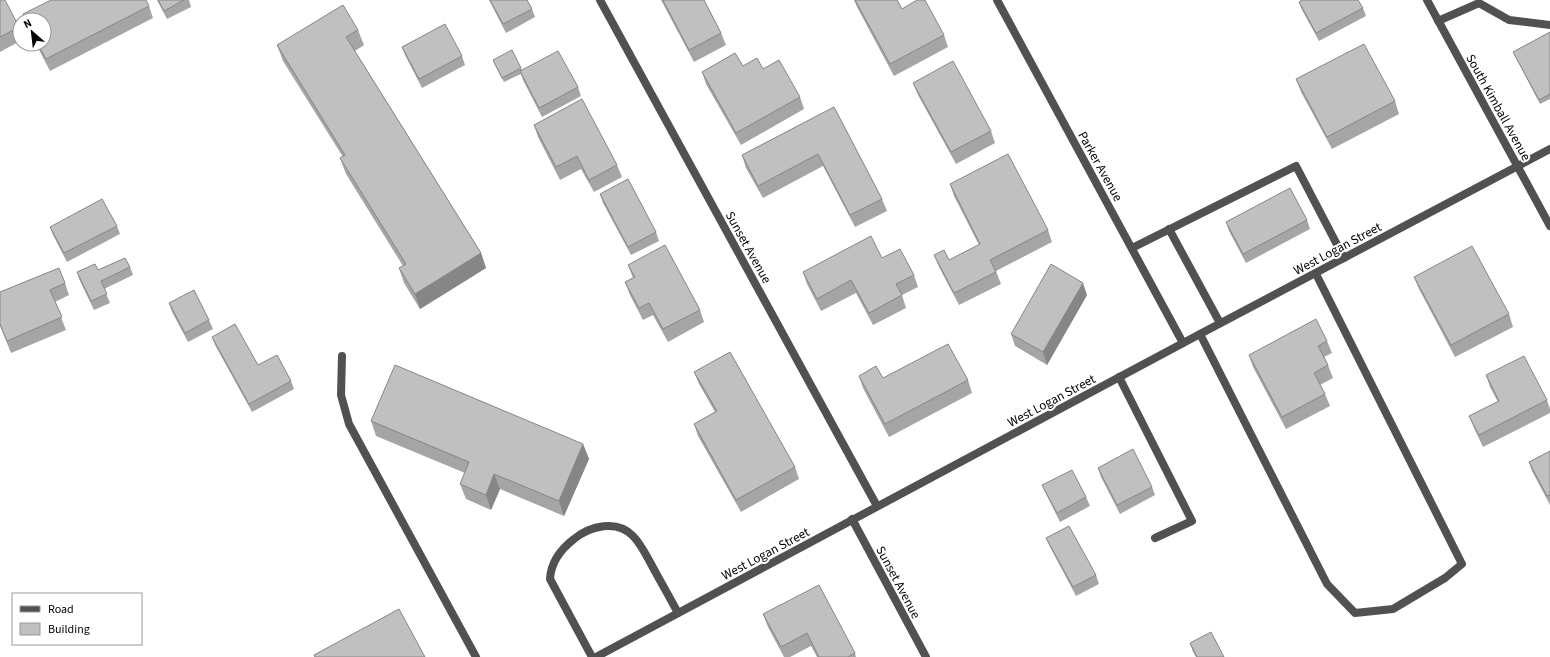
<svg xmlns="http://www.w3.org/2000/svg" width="1550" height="657" viewBox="0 0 1550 657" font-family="'Source Sans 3',sans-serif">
	<rect width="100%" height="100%" fill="#fff"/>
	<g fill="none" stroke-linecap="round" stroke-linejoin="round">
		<g stroke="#515151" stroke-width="8">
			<polyline points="1438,21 1479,3 1509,20 1550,25"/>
			<polyline points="1169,229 1220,323"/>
			<polyline points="1132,248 1296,166 1344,258"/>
			<polyline points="1200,334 1327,584 1355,613 1393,609 1445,578 1462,564 1316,274"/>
			<polyline points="342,356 341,395 349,424 476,657"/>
			<polyline points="1119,377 1192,521 1155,538"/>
			<path d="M592 657 550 579C551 561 561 549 574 539 590 526 617 519 633 536 640 543 645 553 650 562 659 579 669 596 678 613"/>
		</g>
		<g stroke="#515151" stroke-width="8">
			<polyline points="600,0 877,506"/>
			<polyline points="997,0 1183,343"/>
			<polyline points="852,519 926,657"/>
		</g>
		<g stroke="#515151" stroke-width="8">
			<polyline points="1427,0 1550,226"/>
			<polyline points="596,657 1200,334 1550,149"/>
		</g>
	</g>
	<g fill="#a5a5a5">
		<polygon points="0,0 19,27 20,29 20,41 0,52"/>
		<polygon points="157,0 189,0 191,7 167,19"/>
		<polygon points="489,0 527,0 532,9 535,17 506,33"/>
		<polygon points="661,0 704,0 721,33 726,45 694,62"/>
		<polygon points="854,0 897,0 902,9 944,35 948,47 894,76 857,7"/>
		<polygon points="1299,2 1363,8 1366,16 1319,41 1302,10"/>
		<polygon points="149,6 153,18 50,71 36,44 44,44 44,20 25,20 23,14"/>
		<polygon points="358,30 364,45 355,51 481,253 486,268 420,309 404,283 399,268 403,266 346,174 340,158 343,157 283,61 277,45"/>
		<polygon points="1550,32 1550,99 1540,104 1515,56 1513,52"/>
		<polygon points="402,47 462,56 465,65 422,88 405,55"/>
		<polygon points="493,60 521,68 522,70 578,87 581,96 542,117 523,80 521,74 504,82 495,65"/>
		<polygon points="763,69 800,97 804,109 741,145 706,84 702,72"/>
		<polygon points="1296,79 1395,101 1399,114 1332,149 1301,92"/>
		<polygon points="913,83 991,131 995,143 956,164 918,95"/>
		<polygon points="834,107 882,199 887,211 855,227 823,166 763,198 746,168 742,155"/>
		<polygon points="534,125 617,165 622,177 594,192 581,169 560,180 538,137"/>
		<polygon points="950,184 1048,230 1052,242 996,271 1001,284 959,305 939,267 934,255 949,260 979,245 954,196"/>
		<polygon points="600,194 656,232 659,241 631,255 603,203"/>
		<polygon points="1307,220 1310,229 1246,263 1229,231 1226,222"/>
		<polygon points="117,226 120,234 67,262 53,235 50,227"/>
		<polygon points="882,258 914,275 918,287 902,295 906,308 873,325 856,293 821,311 807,284 803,272"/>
		<polygon points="628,265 700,310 704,322 668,342 653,315 643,320 630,295 625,282 633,278"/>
		<polygon points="130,267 133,275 104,289 110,303 94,310 80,281 77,272"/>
		<polygon points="1414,277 1509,314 1513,327 1455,357 1419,289"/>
		<polygon points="65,283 69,295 55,302 66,330 11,353 0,326 0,292"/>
		<polygon points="1087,295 1047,365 1015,346 1011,334"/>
		<polygon points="169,303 209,320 213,329 188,342 172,312"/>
		<polygon points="212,337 258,365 291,381 294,389 252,412 215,345"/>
		<polygon points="1327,341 1332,353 1324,357 1328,365 1333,378 1320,385 1325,394 1330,406 1286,429 1253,367 1249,355"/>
		<polygon points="694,372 795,467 799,479 741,512 698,436 694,424 715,412 699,384"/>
		<polygon points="1486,375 1547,400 1550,409 1550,413 1483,447 1474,428 1469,416 1498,402 1490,387"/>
		<polygon points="859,376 883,378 968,380 972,393 889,437 863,388"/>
		<polygon points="371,421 583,444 589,459 564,516 500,489 491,510 466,499 460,484 465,473 376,436"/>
		<polygon points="1550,451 1550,505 1532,471 1529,462"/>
		<polygon points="1098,468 1152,487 1155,495 1120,514 1101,477"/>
		<polygon points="1042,485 1086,497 1090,506 1060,522 1046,494"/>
		<polygon points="1046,538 1096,575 1099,584 1076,596 1050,547"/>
		<polygon points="763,614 855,653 856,657 817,657 811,646 790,657 784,657 768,627"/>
		<polygon points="1190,643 1224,657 1196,657 1193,652"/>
	</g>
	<g fill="#868686">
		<polygon points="481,253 486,268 420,309 415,294"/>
		<polygon points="1083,283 1087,295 1047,365 1043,352"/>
		<polygon points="583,444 589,459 564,516 559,501"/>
		<polygon points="494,474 500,489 491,510 486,495"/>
	</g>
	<g fill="#c0c0c0" stroke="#868686">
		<polygon points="0,0 5,0 19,27 0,37"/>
		<polygon points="51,0 146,0 149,6 46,59 38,44 44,44 44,20 26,20 23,14"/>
		<polygon points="158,0 184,0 164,11"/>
		<polygon points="490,0 527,0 532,9 503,24"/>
		<polygon points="663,0 704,0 721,33 689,50"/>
		<polygon points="855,0 897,0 902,9 917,0 925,0 944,35 890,64"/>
		<polygon points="1302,0 1358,0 1363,8 1316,33 1299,2"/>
		<polygon points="343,5 358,30 346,37 481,253 415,294 399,268 406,264 340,158 345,155 277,45"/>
		<polygon points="445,24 462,56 419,79 402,47"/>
		<polygon points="1550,32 1550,94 1539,100 1513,52"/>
		<polygon points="1364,44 1395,101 1327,137 1296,79"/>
		<polygon points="512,50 521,68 502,78 493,60"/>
		<polygon points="558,51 578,87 539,108 520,71"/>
		<polygon points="735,53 743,66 757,58 763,69 779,60 800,97 736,133 702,72"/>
		<polygon points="953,61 991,131 951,152 913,83"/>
		<polygon points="582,99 617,165 589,180 577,156 556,167 534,125"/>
		<polygon points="834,107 882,199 850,215 818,154 758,186 742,155"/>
		<polygon points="1008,154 1048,230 990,260 996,272 954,293 934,255 944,250 949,260 980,244 950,184"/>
		<polygon points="628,179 656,232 628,247 600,194"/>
		<polygon points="1290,188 1307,220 1243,254 1226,222"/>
		<polygon points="102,199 117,226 64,253 50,227"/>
		<polygon points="871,236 882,258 900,249 914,275 896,284 902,295 869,313 851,280 817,299 803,272"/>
		<polygon points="665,245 700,310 663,329 649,303 639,308 625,282 635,277 628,265"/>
		<polygon points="1472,246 1509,314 1451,345 1414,277"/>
		<polygon points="125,258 130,267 101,281 107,294 91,301 77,272 95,264 98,270"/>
		<polygon points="1051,264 1083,283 1043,352 1011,334"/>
		<polygon points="59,268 65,283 50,290 62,317 7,341 0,324 0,292"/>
		<polygon points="194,290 209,320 185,333 169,303"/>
		<polygon points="1316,319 1327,341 1318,346 1328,365 1314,373 1325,394 1282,417 1249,355"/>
		<polygon points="235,324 258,365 277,355 291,381 249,404 212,337"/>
		<polygon points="948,344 968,380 885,424 859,376 876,366 883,378"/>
		<polygon points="730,352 795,467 736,500 694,424 717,411 694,372"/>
		<polygon points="1524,356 1547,400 1479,435 1469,416 1499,401 1486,375"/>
		<polygon points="395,365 583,444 559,501 494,474 486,495 460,484 469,462 371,421"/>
		<polygon points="1133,449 1152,487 1117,505 1098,468"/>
		<polygon points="1550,451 1550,495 1547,496 1529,462"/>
		<polygon points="1072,470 1086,497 1057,513 1042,485"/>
		<polygon points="1069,526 1096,575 1073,587 1046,538"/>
		<polygon points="819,585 855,653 848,657 819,657 807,633 781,647 763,614"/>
		<polygon points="399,609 425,657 315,657 314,655"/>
		<polygon points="1211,632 1224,657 1197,657 1190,643"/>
	</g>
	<g text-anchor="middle" stroke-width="4" stroke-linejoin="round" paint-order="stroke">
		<g font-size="13" fill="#000" stroke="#fff">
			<text transform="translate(1499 107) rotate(61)" y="5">South Kimball Avenue</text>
			<text transform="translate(1101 166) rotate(61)" y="5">Parker Avenue</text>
			<text transform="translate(749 247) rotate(61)" y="5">Sunset Avenue</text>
			<text transform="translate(1337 248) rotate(-28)" y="5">West Logan Street</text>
			<text transform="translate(1051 400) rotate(-28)" y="5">West Logan Street</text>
			<text transform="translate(765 553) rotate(-28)" y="5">West Logan Street</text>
			<text transform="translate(899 582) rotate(62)" y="5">Sunset Avenue</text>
		</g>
	</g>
	<rect x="12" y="593" width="130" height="52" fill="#ffffff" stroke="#999999"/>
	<rect x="20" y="606" width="20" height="6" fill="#515151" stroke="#999999"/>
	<text x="48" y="613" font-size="12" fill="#000000">Road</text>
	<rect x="20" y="623" width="20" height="12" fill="#c0c0c0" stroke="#999999"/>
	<text x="48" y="633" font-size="12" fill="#000000">Building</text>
	<g transform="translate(32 32) rotate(332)"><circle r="19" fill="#ffffff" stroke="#999999"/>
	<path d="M0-3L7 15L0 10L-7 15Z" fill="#000000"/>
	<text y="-6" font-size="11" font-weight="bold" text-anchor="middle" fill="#000000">N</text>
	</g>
</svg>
